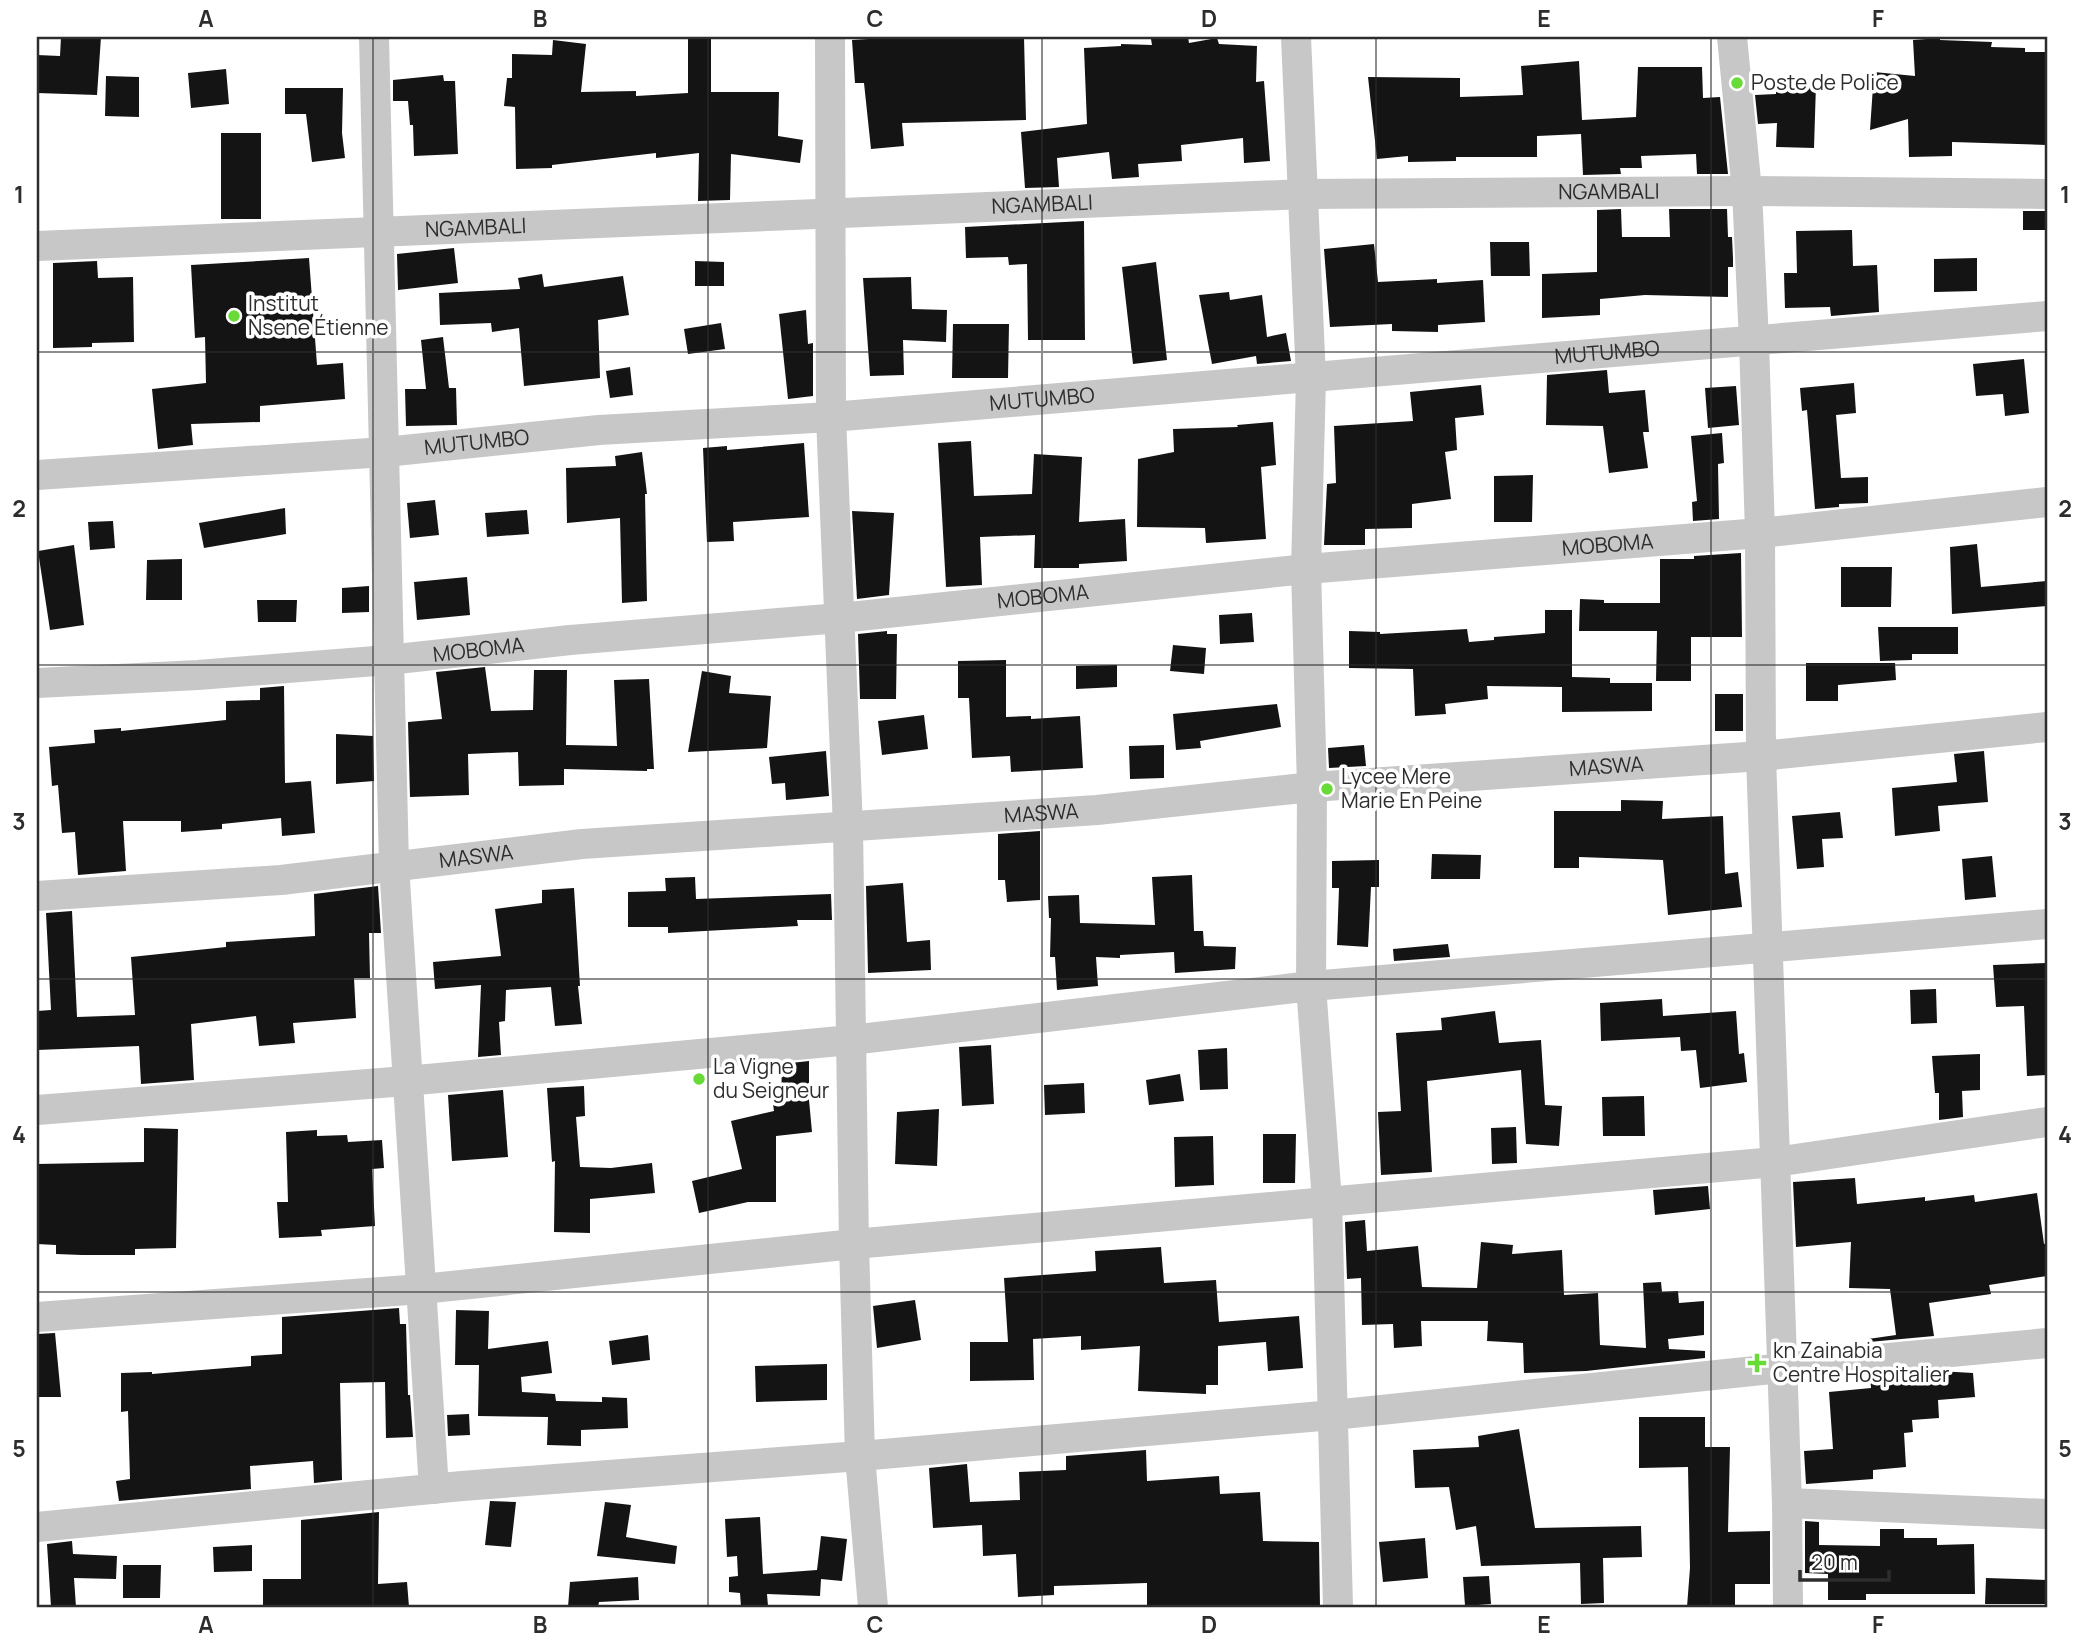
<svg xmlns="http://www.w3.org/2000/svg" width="2084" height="1644" viewBox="0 0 2084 1644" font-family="Manrope,sans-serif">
	<rect width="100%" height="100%" fill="#fff"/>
	<g fill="#141414">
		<polygon points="61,37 101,37 97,95 37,93 37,55 60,56"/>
		<polygon points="900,37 901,39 1024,37 1026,120 902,123 904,146 871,149 864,83 855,83 852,40"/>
		<polygon points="1178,37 1188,37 1189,43 1217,38 1219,44 1257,46 1256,82 1264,81 1270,161 1244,163 1243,138 1181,145 1182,161 1138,164 1139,177 1112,179 1109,152 1057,158 1059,187 1025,188 1021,132 1087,124 1084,48 1121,46 1121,44 1152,45 1151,39"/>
		<polygon points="711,38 711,92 779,92 778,136 803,140 800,163 731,154 730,200 698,201 699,153 656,158 656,153 552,165 552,168 516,169 515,107 504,106 507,78 512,78 512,54 552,55 553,40 586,44 581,92 636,91 636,96 688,93 688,39"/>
		<polygon points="1940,38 1940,40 1992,42 1991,47 2025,48 2025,52 2047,52 2047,145 1952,142 1952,156 1909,157 1908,119 1870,130 1874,72 1915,76 1913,40"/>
		<polygon points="1579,61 1582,120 1636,117 1638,67 1702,67 1703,98 1720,97 1728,174 1697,174 1696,154 1641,156 1642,168 1620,168 1621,174 1583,175 1581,134 1537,136 1537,157 1456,157 1456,161 1408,162 1408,156 1377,159 1368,77 1460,78 1460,97 1523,95 1521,66"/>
		<polygon points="226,69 229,104 191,108 188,73"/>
		<polygon points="443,75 444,81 455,81 458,154 414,156 413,125 410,125 408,101 393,101 393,80"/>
		<polygon points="106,76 139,77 139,117 105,116"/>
		<polygon points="1776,84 1816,84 1814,148 1776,147 1777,123 1758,124 1755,95 1776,94"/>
		<polygon points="285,88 343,88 342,133 345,158 312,162 306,114 285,114"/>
		<rect x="221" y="133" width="40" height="86"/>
		<polygon points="1621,209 1622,237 1670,237 1669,209 1727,209 1728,237 1732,237 1733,258 1733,267 1728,267 1728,297 1645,295 1600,299 1600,315 1542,318 1542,274 1597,272 1597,210"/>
		<rect x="2023" y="211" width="24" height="19"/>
		<polygon points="1084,221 1085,340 1028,340 1027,264 1009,265 1008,257 966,258 965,227"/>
		<polygon points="1852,230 1853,266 1877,265 1879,312 1831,316 1830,307 1785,308 1784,273 1797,273 1796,231"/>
		<polygon points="1490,242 1529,242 1530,276 1491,276"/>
		<polygon points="1374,244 1378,282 1437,279 1437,283 1483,280 1485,322 1438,325 1438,332 1392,331 1392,324 1330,327 1324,249"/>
		<polygon points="454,248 458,283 398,290 397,254"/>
		<polygon points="309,258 317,365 343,363 345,399 260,406 260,422 191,424 193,445 158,449 152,389 206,383 205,337 195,338 191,265"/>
		<polygon points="1977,258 1977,291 1934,292 1934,259"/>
		<polygon points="97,261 98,278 133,277 134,342 92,343 92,347 53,348 53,263"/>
		<polygon points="695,261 724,262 724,286 695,286"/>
		<polygon points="1156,262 1167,360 1133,364 1122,267"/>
		<polygon points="542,274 544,287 623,276 629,315 598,320 600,378 524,386 519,328 492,332 491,323 440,325 439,293 520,289 518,278"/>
		<polygon points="911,277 912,309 947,310 946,342 903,340 904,375 870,376 863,278"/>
		<polygon points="1229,292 1230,300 1262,295 1267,337 1286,333 1291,361 1257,364 1256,356 1212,364 1199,295"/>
		<polygon points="806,310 808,344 813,343 813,396 788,399 779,314"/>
		<polygon points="721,323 725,349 688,354 684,329"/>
		<polygon points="953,324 1009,324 1008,378 952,378"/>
		<polygon points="443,337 449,388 456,388 457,425 406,426 405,389 426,389 421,340"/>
		<polygon points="2024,359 2029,413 2005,416 2003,394 1976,396 1973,364"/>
		<polygon points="630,367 633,395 610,398 606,371"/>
		<polygon points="1607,370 1609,393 1645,390 1649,432 1643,432 1648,468 1609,473 1603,426 1546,425 1547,375"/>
		<polygon points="1854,383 1856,413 1836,415 1841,478 1868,477 1868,503 1839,504 1839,507 1815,509 1807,410 1802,411 1800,388"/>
		<polygon points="1481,385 1484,415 1455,418 1457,450 1445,452 1451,499 1412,504 1412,528 1365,529 1365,545 1324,545 1327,484 1336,483 1334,426 1413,421 1410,392"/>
		<polygon points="1736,386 1739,425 1708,428 1705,388"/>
		<polygon points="1273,422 1276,465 1261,467 1266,539 1206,543 1205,528 1137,527 1138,459 1174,452 1173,429 1238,427 1237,425"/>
		<polygon points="1722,433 1724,463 1718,464 1719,519 1693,521 1692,502 1697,501 1691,436"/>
		<polygon points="971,441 974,496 1032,494 1034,454 1082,457 1079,522 1125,519 1127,561 1079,564 1079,568 1034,568 1035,535 980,537 982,585 946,587 938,443"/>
		<polygon points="804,443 809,517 733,522 734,541 707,542 703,448 727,446 727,450"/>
		<polygon points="642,452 647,494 645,494 647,601 622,603 620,518 567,523 566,468 616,466 615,456"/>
		<polygon points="1533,475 1532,522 1494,522 1494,476"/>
		<polygon points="435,500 439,535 410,538 407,503"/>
		<polygon points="285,508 286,534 204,548 199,523"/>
		<polygon points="527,510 529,534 487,537 485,513"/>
		<polygon points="852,511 894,513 889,595 857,599"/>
		<polygon points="113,521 115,548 90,550 88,522"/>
		<polygon points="1977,544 1981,587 2047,581 2047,606 1952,614 1950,547"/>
		<polygon points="74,545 84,625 50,630 38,551"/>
		<polygon points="1741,553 1742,637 1691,637 1691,681 1656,681 1657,631 1579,631 1580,599 1604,600 1604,603 1660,603 1660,559 1694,559 1694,556"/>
		<polygon points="182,559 182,600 146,600 147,560"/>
		<polygon points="1841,567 1892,567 1891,607 1841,607"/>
		<polygon points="467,577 470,615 417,620 414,582"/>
		<polygon points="369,586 369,612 342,613 342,588"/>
		<polygon points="257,600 297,600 296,622 258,622"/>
		<polygon points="1545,610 1572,610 1572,677 1610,678 1610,683 1652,683 1652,711 1562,712 1562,687 1487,686 1488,699 1445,704 1446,714 1415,716 1413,669 1349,668 1349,631 1380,632 1380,634 1467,629 1469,642 1494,640 1494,637 1545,633"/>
		<polygon points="1252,613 1254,642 1220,644 1219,615"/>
		<polygon points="1878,627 1958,627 1958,654 1912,654 1912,660 1880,661"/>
		<polygon points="887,631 887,634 897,634 896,699 860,699 858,634"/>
		<polygon points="1173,645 1206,648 1204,674 1170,671"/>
		<polygon points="1006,660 1006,717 1031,716 1031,719 1080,716 1083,768 1011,772 1010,756 972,758 969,698 958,698 958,661"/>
		<polygon points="1806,663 1895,663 1896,680 1838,685 1838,701 1806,701"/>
		<polygon points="1117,665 1117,687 1076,689 1076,666"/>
		<polygon points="485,667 491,711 533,710 534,670 567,670 566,745 617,746 614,680 649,679 654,769 647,769 647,771 564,769 564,785 519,786 518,752 468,754 469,795 410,797 408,722 442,719 436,672"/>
		<polygon points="702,671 731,676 729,693 771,696 767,748 688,752"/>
		<polygon points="284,686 285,783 311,781 315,833 282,836 281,818 222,824 222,829 181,832 181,821 123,821 126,871 78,875 75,832 62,833 58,785 52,786 49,747 95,743 94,730 121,728 121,731 226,720 226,701 260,700 260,688"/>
		<rect x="1715" y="694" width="28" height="37"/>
		<polygon points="1277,704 1281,727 1200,741 1201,748 1176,750 1173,714"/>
		<polygon points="924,715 928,749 882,755 878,721"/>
		<polygon points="336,734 373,736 374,781 336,784"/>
		<polygon points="1164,745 1164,778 1130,779 1129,746"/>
		<polygon points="1364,745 1366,766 1329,768 1328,748"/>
		<polygon points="826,751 829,796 786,800 785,783 772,784 769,757"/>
		<polygon points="1984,751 1988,802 1938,806 1940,831 1895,836 1892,788 1957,782 1954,754"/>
		<polygon points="1621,800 1663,801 1662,819 1723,816 1725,874 1738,872 1742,907 1668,915 1663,860 1579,857 1579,868 1554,868 1554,811 1621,811"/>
		<polygon points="1840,812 1843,838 1822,839 1824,867 1797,869 1792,816"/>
		<polygon points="1040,831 1040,900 1007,902 1005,880 998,880 998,834"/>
		<polygon points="1432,854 1481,855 1480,879 1431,879"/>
		<polygon points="1992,856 1996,897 1965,900 1962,859"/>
		<polygon points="1379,860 1379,887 1371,887 1368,947 1337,945 1339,888 1332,888 1332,861"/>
		<polygon points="1192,875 1194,931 1203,931 1204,946 1236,947 1235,969 1175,973 1174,952 1120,955 1120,958 1096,957 1098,986 1057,990 1055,957 1050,957 1051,918 1049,918 1048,896 1079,895 1080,923 1155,925 1152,877"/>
		<polygon points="695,877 696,899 831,894 832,920 797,920 798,926 668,933 668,927 628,927 628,892 666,891 665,878"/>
		<polygon points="903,883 907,942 930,940 931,970 868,973 866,886"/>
		<polygon points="378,886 381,933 369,933 370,978 354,978 356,1018 293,1023 295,1043 259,1046 256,1016 191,1024 194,1080 141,1084 139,1046 37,1050 37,1011 51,1010 46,913 72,911 77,1017 135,1015 131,957 226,947 226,942 315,936 314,894"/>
		<polygon points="574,888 580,986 578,986 582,1024 555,1026 551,987 506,990 505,1021 499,1022 501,1055 478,1057 481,985 435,989 433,962 501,956 495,909 542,903 542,890"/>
		<polygon points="1448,944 1450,957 1394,961 1393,949"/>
		<polygon points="2047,963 2047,1075 2027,1076 2024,1006 1996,1007 1993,965"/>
		<polygon points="1936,989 1937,1023 1911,1024 1910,990"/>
		<polygon points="1662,999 1663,1016 1736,1011 1739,1054 1744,1053 1747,1082 1700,1088 1696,1050 1681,1051 1680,1037 1601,1041 1600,1003"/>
		<polygon points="1495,1011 1499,1043 1541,1040 1545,1105 1562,1106 1559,1146 1526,1144 1521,1070 1427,1081 1432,1172 1381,1175 1378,1112 1401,1111 1396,1033 1442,1030 1441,1018"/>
		<polygon points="991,1045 994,1104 962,1106 959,1047"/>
		<polygon points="1227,1048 1228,1089 1200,1090 1198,1050"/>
		<polygon points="1980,1054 1980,1090 1962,1091 1963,1117 1939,1120 1939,1093 1935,1093 1932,1056"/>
		<polygon points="809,1061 809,1100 812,1132 776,1136 776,1202 748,1202 699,1213 692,1181 742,1169 731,1121 774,1111 773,1104 781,1103 782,1064"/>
		<polygon points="1180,1074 1184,1101 1149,1105 1146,1080"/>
		<polygon points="1084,1083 1085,1113 1045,1115 1044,1085"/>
		<polygon points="584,1086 585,1116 576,1117 580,1167 611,1168 652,1163 655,1193 590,1199 590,1233 554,1232 555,1161 552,1162 547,1088"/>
		<polygon points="503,1090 508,1157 452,1161 448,1095"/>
		<polygon points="1644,1096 1645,1136 1603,1136 1602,1097"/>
		<polygon points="939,1109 937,1166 895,1164 897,1112"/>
		<polygon points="1516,1127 1517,1163 1492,1164 1491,1128"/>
		<polygon points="144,1128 178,1129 176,1248 135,1249 135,1255 82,1255 56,1254 56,1245 37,1244 37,1164 144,1162"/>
		<polygon points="317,1130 317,1136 347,1135 348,1142 382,1140 384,1168 372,1169 375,1226 321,1230 322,1236 279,1238 277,1202 288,1202 286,1132"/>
		<polygon points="1263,1134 1296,1134 1295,1183 1263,1183"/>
		<polygon points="1213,1136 1214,1185 1175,1187 1174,1137"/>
		<polygon points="1855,1178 1857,1204 1925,1197 1925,1201 1974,1195 1975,1202 2037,1193 2044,1244 2047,1243 2047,1276 1989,1285 1991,1294 1929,1303 1934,1336 1869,1342 1868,1339 1896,1335 1890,1289 1849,1288 1851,1242 1796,1247 1793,1182"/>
		<polygon points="1708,1186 1710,1209 1655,1215 1653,1190"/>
		<polygon points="1365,1220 1367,1251 1418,1246 1422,1287 1477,1288 1481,1242 1513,1245 1512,1254 1562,1250 1564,1295 1598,1293 1600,1345 1646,1348 1643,1283 1661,1282 1662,1292 1678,1291 1679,1303 1704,1301 1704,1335 1668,1339 1669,1349 1705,1351 1705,1358 1586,1371 1524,1373 1523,1343 1487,1341 1488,1321 1421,1321 1422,1346 1394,1348 1393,1324 1362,1325 1361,1278 1347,1279 1345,1222"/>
		<polygon points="1161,1247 1164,1283 1216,1280 1219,1322 1299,1316 1303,1368 1268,1371 1266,1342 1218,1346 1218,1385 1206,1385 1206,1394 1138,1391 1140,1346 1081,1350 1081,1336 1033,1339 1034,1380 970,1381 970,1342 1008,1342 1004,1278 1096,1271 1095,1251"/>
		<polygon points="915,1300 921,1340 877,1348 873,1306"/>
		<polygon points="399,1308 400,1324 406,1324 408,1395 410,1395 413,1437 386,1438 385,1382 340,1383 342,1480 314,1483 313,1461 250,1466 251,1489 119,1501 116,1481 130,1479 128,1411 121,1412 121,1373 152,1372 152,1374 251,1366 251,1356 282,1354 282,1317"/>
		<polygon points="456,1310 489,1311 488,1349 548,1341 552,1373 521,1377 522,1392 555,1394 556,1401 602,1402 602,1397 627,1398 628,1428 581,1430 581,1446 547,1445 548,1417 478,1416 479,1365 455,1365"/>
		<polygon points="55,1333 61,1397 37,1397 37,1334"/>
		<polygon points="648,1335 650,1360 612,1365 609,1341"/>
		<polygon points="827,1364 827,1400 756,1402 755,1366"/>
		<polygon points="1939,1371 1973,1373 1975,1397 1938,1400 1939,1418 1912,1420 1913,1432 1904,1433 1906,1467 1873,1470 1873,1479 1806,1484 1804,1451 1833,1449 1829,1392 1871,1388 1870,1377"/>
		<polygon points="469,1414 470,1435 448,1436 447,1415"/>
		<polygon points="1639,1417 1705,1417 1705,1447 1730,1447 1728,1532 1770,1531 1770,1584 1735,1584 1735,1607 1687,1607 1690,1568 1688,1467 1639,1468"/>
		<polygon points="1519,1429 1535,1528 1641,1526 1642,1557 1603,1558 1604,1603 1581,1604 1580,1563 1481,1566 1476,1526 1456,1530 1449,1487 1415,1488 1413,1450 1479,1447 1478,1436"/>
		<polygon points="1146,1450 1147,1481 1219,1476 1220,1494 1260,1492 1263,1541 1319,1542 1320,1607 1147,1607 1147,1583 1054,1586 1054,1595 1018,1597 1016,1554 983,1556 982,1525 933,1528 929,1468 967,1464 970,1502 1020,1500 1019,1472 1066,1470 1066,1456"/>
		<polygon points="490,1501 516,1502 511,1547 485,1545"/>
		<polygon points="605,1502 631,1505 626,1537 677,1546 675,1564 597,1556"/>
		<polygon points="379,1512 378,1584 407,1582 409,1607 263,1607 263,1579 301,1579 301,1520"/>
		<polygon points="760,1517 763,1574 817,1570 821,1536 847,1539 842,1581 821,1579 820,1596 767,1594 768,1606 741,1607 740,1593 729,1592 729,1577 738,1576 737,1556 727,1557 725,1519"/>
		<polygon points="1805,1521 1819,1522 1819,1545 1880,1546 1880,1529 1904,1529 1904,1538 1937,1538 1937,1545 1974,1544 1975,1594 1866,1594 1866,1600 1828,1600 1828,1574 1805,1573"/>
		<polygon points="1425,1538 1428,1578 1383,1582 1379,1542"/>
		<polygon points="72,1541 73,1554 117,1556 116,1579 74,1578 76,1607 51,1607 47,1544"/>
		<polygon points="252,1545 252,1571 214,1572 213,1547"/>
		<polygon points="123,1565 161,1565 160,1598 123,1598"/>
		<polygon points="1489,1576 1491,1604 1465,1606 1463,1577"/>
		<polygon points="638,1577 639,1600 599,1602 598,1607 568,1607 570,1582"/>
		<polygon points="1986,1578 2047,1580 2047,1604 1985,1604"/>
	</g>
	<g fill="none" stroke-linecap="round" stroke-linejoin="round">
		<g stroke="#c7c7c7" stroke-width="30">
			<polyline points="374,37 394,865 434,1489"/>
			<polyline points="830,37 831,417 848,827 854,1244 860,1456 873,1607"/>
			<polyline points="1296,37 1311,379 1306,569 1312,787 1311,986 1327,1201 1338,1607"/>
			<polyline points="1732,37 1747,191 1754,341 1760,533 1761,756 1787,1503 1788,1607"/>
			<path id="s1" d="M37 246 1304 194 1747 191 2047 194"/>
			<path id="s2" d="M37 475 385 452 599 430 831 417 2047 316"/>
			<path id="s3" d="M37 683 198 675 388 660 570 640 840 618 1306 569 1760 533 2047 502"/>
			<path id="s4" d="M37 896 281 880 582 844 1097 810 1312 787 1761 756 2047 727"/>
			<polyline points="37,1110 406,1081 851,1040 1311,986 2047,924"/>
			<polyline points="37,1317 422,1289 854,1244 1775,1162 2047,1122"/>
			<polyline points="1787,1503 2047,1514"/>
			<polyline points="37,1527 462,1486 860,1456 1333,1415 1782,1368 2047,1343"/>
		</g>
	</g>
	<path fill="none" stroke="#2d2d2d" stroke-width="2" stroke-opacity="0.55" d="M373 37V1607M708 37V1607M1042 37V1607M1376 37V1607M1711 37V1607M37 352H2047M37 665H2047M37 979H2047M37 1292H2047"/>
	<g fill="#69db39" stroke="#fff" stroke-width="2.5">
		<circle cx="1737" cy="83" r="7"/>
		<circle cx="234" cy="316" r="7"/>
		<circle cx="1327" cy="789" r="7"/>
		<circle cx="699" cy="1079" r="7"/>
		<path d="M1753.5 1352.5h7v7h7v7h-7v7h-7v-7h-7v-7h7z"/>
	</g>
	<g text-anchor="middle" stroke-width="7" stroke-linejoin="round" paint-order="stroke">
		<g font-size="21" fill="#2d2d2d" stroke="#fff" text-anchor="start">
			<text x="1751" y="90">Poste de Police</text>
			<text x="248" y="311">Institut<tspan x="248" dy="24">Nsene Étienne</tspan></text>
			<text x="1341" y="784">Lycee Mere<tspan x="1341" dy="24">Marie En Peine</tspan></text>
			<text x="713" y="1074">La Vigne<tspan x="713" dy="24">du Seigneur</tspan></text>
			<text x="1773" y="1358">kn Zainabia<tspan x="1773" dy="24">Centre Hospitalier</tspan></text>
		</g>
		<g font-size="21" fill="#2d2d2d" stroke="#fff">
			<text dy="7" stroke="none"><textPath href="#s1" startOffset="1573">NGAMBALI</textPath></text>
			<text dy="7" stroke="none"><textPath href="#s1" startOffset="1006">NGAMBALI</textPath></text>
			<text dy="7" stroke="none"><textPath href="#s1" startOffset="439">NGAMBALI</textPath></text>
			<text dy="7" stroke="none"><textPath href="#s2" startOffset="1575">MUTUMBO</textPath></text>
			<text dy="7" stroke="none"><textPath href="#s2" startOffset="1008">MUTUMBO</textPath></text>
			<text dy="7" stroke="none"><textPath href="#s2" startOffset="441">MUTUMBO</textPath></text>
			<text dy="7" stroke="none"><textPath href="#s3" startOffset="1577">MOBOMA</textPath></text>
			<text dy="7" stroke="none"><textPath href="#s3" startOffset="1010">MOBOMA</textPath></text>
			<text dy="7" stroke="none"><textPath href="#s3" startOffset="443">MOBOMA</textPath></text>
			<text dy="7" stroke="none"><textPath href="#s4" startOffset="1575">MASWA</textPath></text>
			<text dy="7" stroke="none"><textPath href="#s4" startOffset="1008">MASWA</textPath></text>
			<text dy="7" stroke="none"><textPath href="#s4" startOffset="441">MASWA</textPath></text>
		</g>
	</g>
	<rect width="2084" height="1644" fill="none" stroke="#ffffff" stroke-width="77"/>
	<path d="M1800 1570v10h89v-10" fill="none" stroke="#2d2d2d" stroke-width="3.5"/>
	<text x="1811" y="1570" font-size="21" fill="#2d2d2d" stroke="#ffffff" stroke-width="5" paint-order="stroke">20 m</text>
	<rect x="38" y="38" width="2008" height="1568" fill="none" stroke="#2d2d2d" stroke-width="2.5"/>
	<g font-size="23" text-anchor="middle" font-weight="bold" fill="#2d2d2d">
		<text x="206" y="27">A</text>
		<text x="540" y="27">B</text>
		<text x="875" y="27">C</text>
		<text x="1209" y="27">D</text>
		<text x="1544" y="27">E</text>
		<text x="1878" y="27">F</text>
		<text x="19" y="203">1</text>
		<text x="2065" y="203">1</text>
		<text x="19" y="517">2</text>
		<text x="2065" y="517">2</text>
		<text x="19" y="830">3</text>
		<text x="2065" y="830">3</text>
		<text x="19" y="1143">4</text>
		<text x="2065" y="1143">4</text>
		<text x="19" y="1457">5</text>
		<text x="2065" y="1457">5</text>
		<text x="206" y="1633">A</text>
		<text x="540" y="1633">B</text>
		<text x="875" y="1633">C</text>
		<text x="1209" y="1633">D</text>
		<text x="1544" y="1633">E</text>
		<text x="1878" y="1633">F</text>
	</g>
</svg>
